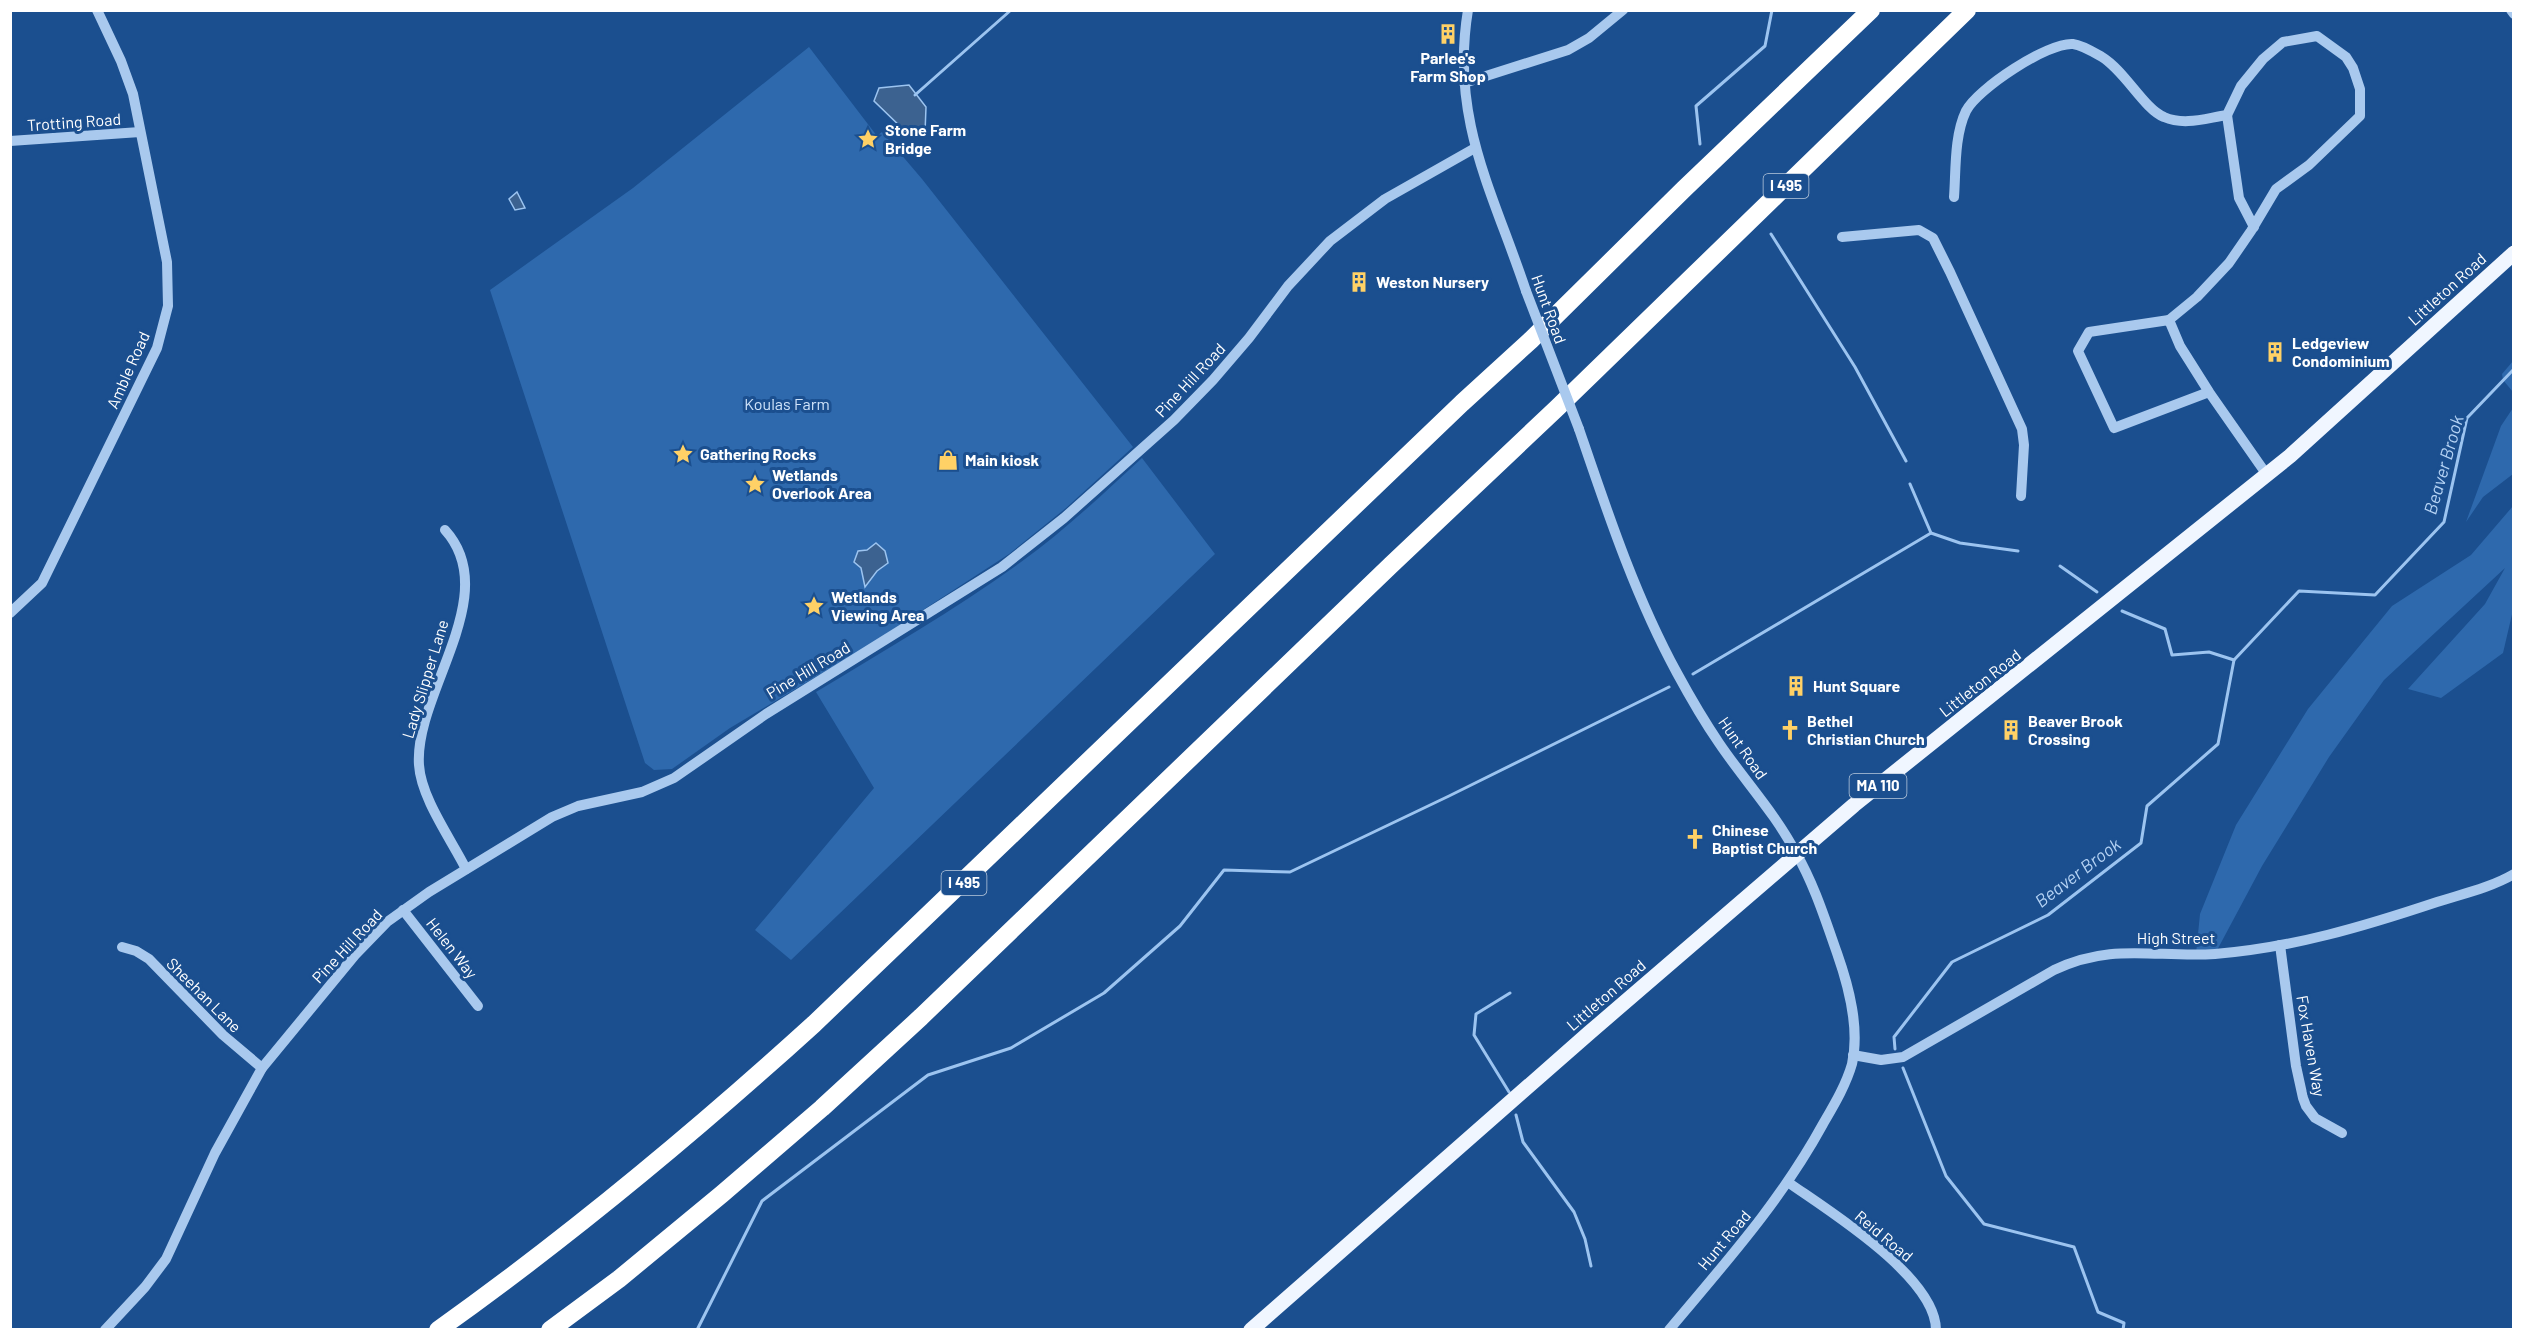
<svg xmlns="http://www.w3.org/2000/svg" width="2524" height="1340" viewBox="0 0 2524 1340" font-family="Barlow,sans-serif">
	<rect width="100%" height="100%" fill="#1b4f8f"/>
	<g fill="#2e69ad">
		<polygon points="809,47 877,136 882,132 922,179 1133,447 1066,508 1009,554 866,647 730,728 672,769 654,770 645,763 490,290 633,188"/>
		<polygon points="2513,361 2513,392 2503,380 2502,374"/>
		<polygon points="2513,408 2513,474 2483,497 2466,522 2501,426"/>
		<path d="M1142 458 1215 554 791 960 755 930 874 788 816 692C885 650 955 610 1021 562 1064 531 1103 494 1142 458Z"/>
		<polygon points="2513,506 2513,610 2503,653 2441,698 2408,689 2485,604 2505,568 2384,680 2329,757 2262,866 2215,954 2196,954 2200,914 2236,825 2308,709 2392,606 2471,555"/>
	</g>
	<g fill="#3c6290" stroke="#9cc4f0" stroke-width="1.5">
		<polygon points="909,85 926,107 925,133 905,131 874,101 879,88"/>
		<polygon points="517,192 525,208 515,210 509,199"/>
		<polygon points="876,543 885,551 888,563 877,571 865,587 861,568 854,562 858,551 867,550"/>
	</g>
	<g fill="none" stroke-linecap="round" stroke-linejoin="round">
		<g stroke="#9cc4f0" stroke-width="3">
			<polyline points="915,95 1011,10"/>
			<polyline points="1700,144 1696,106 1765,46 1772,10"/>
			<polyline points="1771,234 1855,367 1906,461"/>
			<polyline points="1910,484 1931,533 1960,543 2018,551"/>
			<polyline points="2060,566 2097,592"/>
			<polyline points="2122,611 2165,629 2172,655 2209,652 2234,660"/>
			<polyline points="1693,674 1931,533"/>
			<polyline points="1895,1049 1894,1037 1952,962 2048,915 2141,843 2147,806 2218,744 2234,660 2299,591 2375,595 2444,522 2467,418 2514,369"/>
			<polyline points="1903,1068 1946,1176 1984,1224 2074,1247 2098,1312 2124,1323 2123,1330"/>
			<polyline points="1509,1092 1474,1035 1476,1014 1510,993"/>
			<polyline points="1516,1115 1523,1142 1574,1212 1585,1239 1591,1266"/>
			<polyline points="697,1330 762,1201 928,1075 1011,1048 1104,993 1180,926 1224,870 1290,872 1449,796 1669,687"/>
		</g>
		<g stroke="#a9c9ee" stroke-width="10">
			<path d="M1468 10C1450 119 1493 192 1526 291"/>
			<polyline points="2511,10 2514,14"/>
			<polyline points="1464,83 1568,50 1589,38 1623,10"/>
			<polyline points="2227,115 2239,198 2254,227"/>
			<polyline points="10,141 140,132"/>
			<path d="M1954 197C1956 171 1954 136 1966 111 1977 89 2048 42 2073 44 2082 45 2095 53 2102 57 2125 71 2144 109 2164 117 2185 126 2206 118 2227 115L2241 86 2263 59 2283 42 2317 36 2346 57 2353 68 2360 89V116L2309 165 2276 189 2251 231 2229 263 2197 297 2169 320"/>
			<polyline points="1842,237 1919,230 1933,238 1950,272 2022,429 2024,445 2021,496"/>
			<polyline points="2209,392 2180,346 2169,320 2089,332 2078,351 2114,428 2209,392 2267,475"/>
			<path d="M1579 429C1607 511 1635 596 1677 673 1690 697 1704 721 1719 743 1744 780 1775 813 1796 853 1814 884 1825 919 1837 953 1849 987 1860 1028 1852 1064 1846 1085 1834 1105 1823 1124 1781 1201 1725 1263 1669 1330"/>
			<path d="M445 530C504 595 414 693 419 765 421 798 451 839 466 869"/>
			<polyline points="10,613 42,583 157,348 168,306 167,262 133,94 121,61 97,10"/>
			<polyline points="403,910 478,1006"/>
			<polyline points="2280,945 2296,1066 2303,1098 2306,1106 2315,1118 2342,1133"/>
			<polyline points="122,947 136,951 149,959 223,1035 262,1068"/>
			<path d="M1853 1055 1881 1060 1903 1057 2054 970C2112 942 2156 958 2215 954 2292 948 2365 926 2437 902 2462 894 2490 888 2514 874"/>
			<path d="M1789 1183C1829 1211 1936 1277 1936 1330"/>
			<polyline points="105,1330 145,1287 166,1259 215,1153 262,1068 355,955 387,922 429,892 552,817 578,806 642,792 674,778 766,714 1002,567 1064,518 1174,420 1213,380 1249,338 1288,286 1330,241 1385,199 1475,148"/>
		</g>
		<polyline stroke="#f0f6ff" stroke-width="15" points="1251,1330 1589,1033 1854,805 2290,456 2514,253"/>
		<g stroke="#fff" stroke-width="18">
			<path d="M438 1330C570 1236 694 1133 814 1024L1462 403 1531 340 1684 189 1871 10"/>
			<polyline points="550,1330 619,1279 722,1194 822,1108 921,1017 1391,565 1557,408 1967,10"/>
		</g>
		<polyline stroke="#a9c9ee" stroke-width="10" points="1526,291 1579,429"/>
	</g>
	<defs>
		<g id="building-bare" transform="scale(1.62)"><path d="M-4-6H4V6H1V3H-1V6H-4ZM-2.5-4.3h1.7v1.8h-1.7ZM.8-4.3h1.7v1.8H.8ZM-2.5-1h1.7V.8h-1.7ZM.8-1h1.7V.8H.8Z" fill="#ffd166" stroke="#1b4f8f" stroke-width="2.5" paint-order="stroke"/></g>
		<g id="sight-bare" transform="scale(1.62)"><path d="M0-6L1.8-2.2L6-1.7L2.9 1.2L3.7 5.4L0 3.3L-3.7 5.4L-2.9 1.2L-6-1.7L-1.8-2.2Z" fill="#ffd166" stroke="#1b4f8f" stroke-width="2.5" paint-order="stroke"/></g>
		<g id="shop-bare" transform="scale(1.62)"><path d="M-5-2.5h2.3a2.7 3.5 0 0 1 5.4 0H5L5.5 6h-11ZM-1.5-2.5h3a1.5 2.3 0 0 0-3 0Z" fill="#ffd166" stroke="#1b4f8f" stroke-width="2.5" paint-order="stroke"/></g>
		<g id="church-bare" transform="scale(1.62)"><path d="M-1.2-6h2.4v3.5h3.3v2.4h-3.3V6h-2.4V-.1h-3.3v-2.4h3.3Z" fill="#ffd166" stroke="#1b4f8f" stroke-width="2.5" paint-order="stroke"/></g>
	</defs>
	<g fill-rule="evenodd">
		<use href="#building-bare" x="1448" y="34"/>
		<use href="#sight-bare" x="868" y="139"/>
		<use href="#building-bare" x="1359" y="282"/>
		<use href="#building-bare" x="2275" y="352"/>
		<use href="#sight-bare" x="683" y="454"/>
		<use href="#shop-bare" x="948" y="460"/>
		<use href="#sight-bare" x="755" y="484"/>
		<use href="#sight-bare" x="814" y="606"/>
		<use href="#building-bare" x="1796" y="686"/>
		<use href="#church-bare" x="1790" y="730"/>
		<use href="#building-bare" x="2011" y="730"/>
		<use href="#church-bare" x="1695" y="839"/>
	</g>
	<g text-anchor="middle" stroke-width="6" stroke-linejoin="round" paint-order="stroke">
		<g fill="#1b4f8f" stroke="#bbcadd" stroke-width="1.5">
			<rect x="1763.5" y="174" width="45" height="24" rx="4.5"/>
			<rect x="1849.5" y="774" width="57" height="24" rx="4.5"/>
			<rect x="941.5" y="871" width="45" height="24" rx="4.5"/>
		</g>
		<g font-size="15" font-weight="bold" fill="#fff">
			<text x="1786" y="191">I 495</text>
			<text x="1878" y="791">MA 110</text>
			<text x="964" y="888">I 495</text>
		</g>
		<g font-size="16" font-weight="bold" fill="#fff" stroke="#1b4f8f" text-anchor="start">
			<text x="1448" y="64" text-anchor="middle">Parlee's<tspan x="1448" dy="18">Farm Shop</tspan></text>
			<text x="885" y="136">Stone Farm<tspan x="885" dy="18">Bridge</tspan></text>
			<text x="1376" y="288">Weston Nursery</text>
			<text x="2292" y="349">Ledgeview<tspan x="2292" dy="18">Condominium</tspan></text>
			<text x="700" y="460">Gathering Rocks</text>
			<text x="965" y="466">Main kiosk</text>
			<text x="772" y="481">Wetlands<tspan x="772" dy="18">Overlook Area</tspan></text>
			<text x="831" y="603">Wetlands<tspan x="831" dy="18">Viewing Area</tspan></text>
			<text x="1813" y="692">Hunt Square</text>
			<text x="1807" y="727">Bethel<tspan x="1807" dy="18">Christian Church</tspan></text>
			<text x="2028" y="727">Beaver Brook<tspan x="2028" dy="18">Crossing</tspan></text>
			<text x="1712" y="836">Chinese<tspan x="1712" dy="18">Baptist Church</tspan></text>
		</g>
		<g font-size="16" fill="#fff" stroke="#1b4f8f">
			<text transform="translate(74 122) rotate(-4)" y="6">Trotting Road</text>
			<text transform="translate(2447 289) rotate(-42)" y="6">Littleton Road</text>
			<text transform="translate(1549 309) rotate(70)" y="6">Hunt Road</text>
			<text transform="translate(128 370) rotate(-66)" y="6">Amble Road</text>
			<text transform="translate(1190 380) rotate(-47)" y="6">Pine Hill Road</text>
			<text transform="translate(808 670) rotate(-31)" y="6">Pine Hill Road</text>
			<text transform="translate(425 679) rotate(-73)" y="6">Lady Slipper Lane</text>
			<text transform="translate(1980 683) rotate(-38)" y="6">Littleton Road</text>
			<text transform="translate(1743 748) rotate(55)" y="6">Hunt Road</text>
			<text x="2176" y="944">High Street</text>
			<text transform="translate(347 946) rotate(-47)" y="6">Pine Hill Road</text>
			<text transform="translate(452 948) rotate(52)" y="6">Helen Way</text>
			<text transform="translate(204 995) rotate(45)" y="6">Sheehan Lane</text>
			<text transform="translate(1606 995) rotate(-41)" y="6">Littleton Road</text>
			<text transform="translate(2311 1046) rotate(80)" y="6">Fox Haven Way</text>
			<text transform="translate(1884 1236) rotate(40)" y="6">Reid Road</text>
			<text transform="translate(1724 1240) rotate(-50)" y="6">Hunt Road</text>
		</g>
		<g font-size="16" fill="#cfe3fa" stroke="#1b4f8f">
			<text x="787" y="410">Koulas Farm</text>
		</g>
		<g font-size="18" font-style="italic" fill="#b5d3f5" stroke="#1b4f8f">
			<text transform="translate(2444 465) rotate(-74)" y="6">Beaver Brook</text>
			<text transform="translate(2078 873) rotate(-37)" y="6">Beaver Brook</text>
		</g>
	</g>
	<rect width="2524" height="1340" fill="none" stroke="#ffffff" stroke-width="24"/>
</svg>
